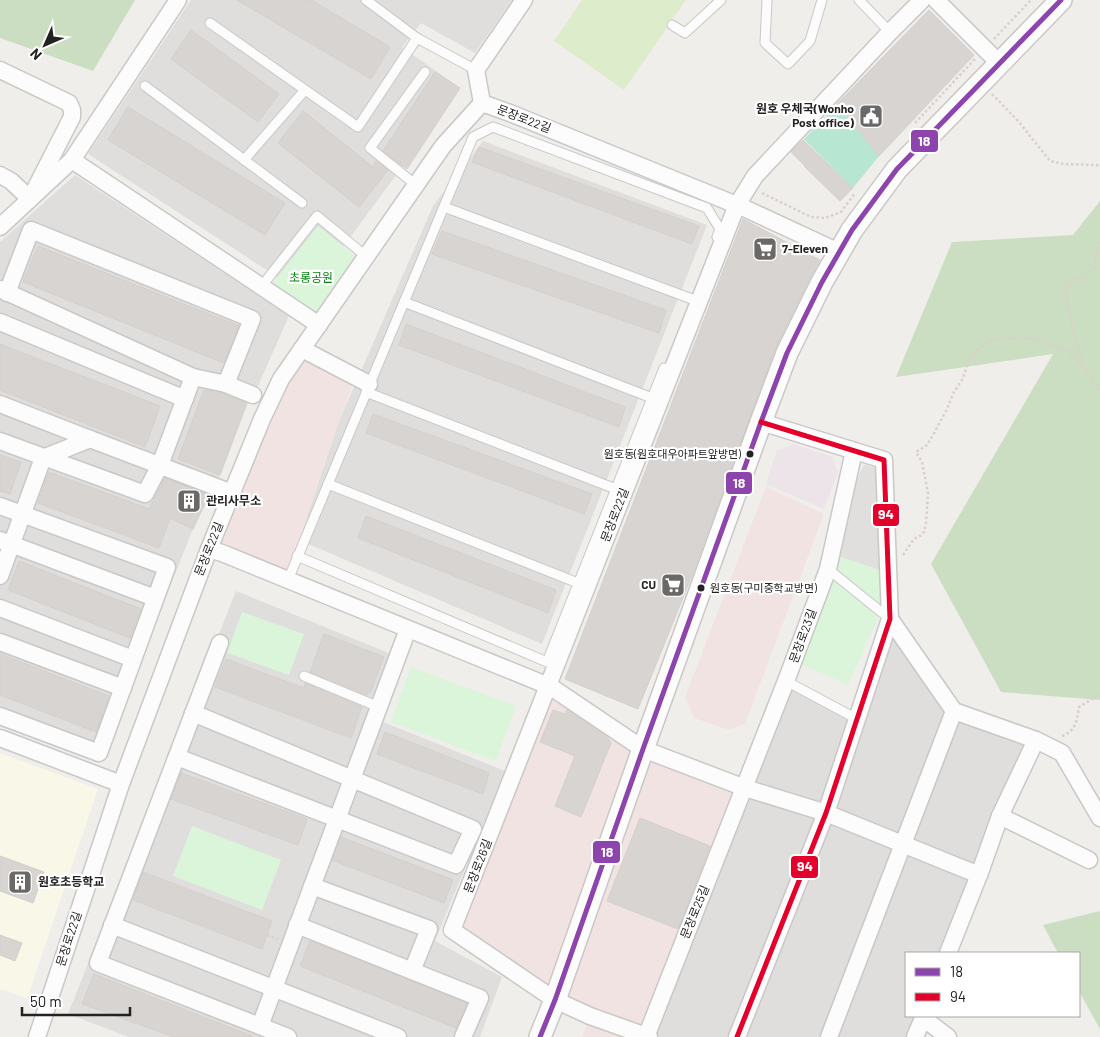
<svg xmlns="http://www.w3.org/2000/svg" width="1100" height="1037" viewBox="0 0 1100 1037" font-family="Barlow,'Noto Sans KR',sans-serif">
	<rect width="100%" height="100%" fill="#f0eeeb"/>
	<g fill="#dfdedc">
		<polygon points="191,0 512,0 475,53 421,23 402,47 460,88 307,296 88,154"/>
		<polygon points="483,141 707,225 542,644 299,540 339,421 433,206"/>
		<polygon points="75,175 289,316 254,395 248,402 220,475 210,493 193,529 165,599 123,688 99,753 0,719 0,242"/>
		<polygon points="236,591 406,660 383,722 505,771 435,941 502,977 480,1037 129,1037 68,1014"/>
		<polygon points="890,619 954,711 1036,740 948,953 906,953 906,1016 923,1016 914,1037 646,1037 786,681 857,719"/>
	</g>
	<g fill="#f1e3e1">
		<polygon points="302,349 356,377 339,421 299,540 288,580 209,549"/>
		<polygon points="766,487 824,514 745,724 729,730 694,718 685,697"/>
		<polygon points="548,686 643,749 745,788 646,1037 582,1037 590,1017 452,930"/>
	</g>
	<polygon fill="#ede4e9" points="794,444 832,457 838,472 824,509 766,484 777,450"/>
	<polygon fill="#f8f7e8" points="0,753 98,789 27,999 0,989"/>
	<polygon fill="#ddeccb" points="582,0 686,0 624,90 554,41"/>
	<g fill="#cbdec1">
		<polygon points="0,0 135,0 93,71 0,38"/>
		<polygon points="1100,201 1100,700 1001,692 931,564 1053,354 896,377 952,242 1073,235"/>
		<polygon points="1100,911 1100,1029 1079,991 1079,953 1058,953 1043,925"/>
	</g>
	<g fill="#daf5da">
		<polygon points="318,226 358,258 318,318 272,284"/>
		<polygon points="826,552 886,572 888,595 848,685 789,659"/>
		<polygon points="242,612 304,634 289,675 227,653"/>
		<polygon points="411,667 516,706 496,761 391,722"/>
		<polygon points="192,826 281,860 262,910 173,876"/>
	</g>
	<polygon fill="#b7e6d2" points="837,105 879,156 853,188 804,139"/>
	<polygon fill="#e0dfde" points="864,465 878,468 886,572 826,552 841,509"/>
	<g fill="#d7d4d2" stroke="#d3d0cc">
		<polygon points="237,0 311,0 390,47 371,79"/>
		<polygon points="929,10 974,55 879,156 837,104"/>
		<polygon points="191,30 279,94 258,122 171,59"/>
		<polygon points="435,72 460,88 407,169 383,151"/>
		<polygon points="128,107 285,203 265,235 108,140"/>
		<polygon points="303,111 373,167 376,161 388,170 359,207 278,143"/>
		<polygon points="803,140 853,188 840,201 804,166 805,166 791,152"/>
		<polygon points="479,147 699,226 692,244 472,162"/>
		<polygon points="743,219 820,260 811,276 775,349 693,573 638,709 565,679"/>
		<polygon points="442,231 666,310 659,333 432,254"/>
		<polygon points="38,246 239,326 224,363 23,282"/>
		<polygon points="406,324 625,407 619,427 399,345"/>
		<polygon points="0,344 160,406 145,447 0,390"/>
		<polygon points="204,390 223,394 247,403 220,475 178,459"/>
		<polygon points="373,414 592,494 584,514 366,433"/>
		<polygon points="0,455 21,462 10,494 0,491"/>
		<polygon points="49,472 149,509 165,478 209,495 193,529 170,518 159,548 38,503"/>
		<polygon points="366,516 556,590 548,613 358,538"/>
		<polygon points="19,561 141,609 130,638 8,590"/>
		<polygon points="324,634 384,657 370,693 368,692 367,695 310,672"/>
		<polygon points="0,654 109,696 96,732 0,695"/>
		<polygon points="226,659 304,688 305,683 362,707 351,738 215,687"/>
		<polygon points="553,710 565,714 567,710 607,737 611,743 581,817 555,806 575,756 540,742"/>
		<polygon points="385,732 489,773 483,794 377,754"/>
		<polygon points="181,773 307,819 298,845 171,799"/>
		<polygon points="640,818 710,846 678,929 607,901"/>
		<polygon points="341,837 453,880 444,903 332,860"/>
		<polygon points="0,856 44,872 33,903 0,891"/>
		<polygon points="143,872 272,921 262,949 133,900"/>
		<polygon points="0,935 22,943 15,961 0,955"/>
		<polygon points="310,941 467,1003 456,1028 300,966"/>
		<polygon points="94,974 252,1036 252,1037 174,1037 82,1004"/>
	</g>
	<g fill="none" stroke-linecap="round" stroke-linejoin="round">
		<g stroke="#c9c8c7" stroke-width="11">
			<g id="service">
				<polyline points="366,0 417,38 476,70"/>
				<polyline points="767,0 765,43 788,64 810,41 822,0"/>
				<polyline points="859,0 890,32"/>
				<polyline points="210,23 358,127 417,38"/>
				<polyline points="672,25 685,33 721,0"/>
				<polyline points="145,86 302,203"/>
				<polyline points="244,160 305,90"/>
				<polyline points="416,185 370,148 425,72"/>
				<polyline points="444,207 692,299"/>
				<polyline points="261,287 317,216 367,257"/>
				<polyline points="404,302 652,398"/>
				<polyline points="366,392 616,489"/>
				<polyline points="328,484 578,583"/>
				<polyline points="297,556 547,662 664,368"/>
				<polyline points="828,569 890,619"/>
				<polyline points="288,580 473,137 493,127 707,208 720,229 717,237"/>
				<polyline points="304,676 379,707"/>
				<polyline points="786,681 857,719"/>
			</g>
		</g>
		<g stroke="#c9c8c7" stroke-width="19">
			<g id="minor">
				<polyline points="936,0 1000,64"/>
				<polyline points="0,70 69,103 72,110 72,117 30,199 11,181 0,175"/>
				<polyline points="482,103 476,70 524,0"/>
				<polyline points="72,160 178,0"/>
				<polyline points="0,227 72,160 319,325"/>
				<polyline points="0,289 193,377 226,384 252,319 31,230 7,293"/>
				<polyline points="0,322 185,399"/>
				<polyline points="302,349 369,384"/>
				<polyline points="226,384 253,395"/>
				<polyline points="0,404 90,439"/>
				<polyline points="0,441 145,494 160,465 193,377"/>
				<polyline points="0,506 167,567 99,753 0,716"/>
				<polyline points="0,540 155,598"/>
				<polyline points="209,549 222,553 551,687 643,749 745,788 826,813 979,875 948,953"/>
				<polyline points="0,576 43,458 90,439 232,493"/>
				<polyline points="0,608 133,659"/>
				<polyline points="890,619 954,711 1036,740 1062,753 1100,818"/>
				<polyline points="0,642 123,688"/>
				<polyline points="220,643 98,963 288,1037"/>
				<polyline points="0,738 121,784"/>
				<polyline points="177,757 456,865 473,829 193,713"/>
				<polyline points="1000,816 1089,860"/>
				<polyline points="979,875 1000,816 1036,740"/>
				<polyline points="312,886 429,929 412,971"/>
				<polyline points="112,925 398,1037"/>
				<polyline points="297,925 480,998 463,1037"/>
				<polyline points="923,1018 948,1037"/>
				<polyline points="260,1026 408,629"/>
				<polyline points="37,1037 121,784 209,549 262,419 281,379 443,146 482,103 510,113 744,208 839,252"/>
				<polyline points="646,1037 786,681 828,569 854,451"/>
				<polyline points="649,1037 590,1016 555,1000 452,930 737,205 755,176 890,32 922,0"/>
				<polyline points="737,1037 826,813 890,619 884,460 761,422"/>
				<polyline points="829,1037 954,711"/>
				<polyline points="915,1037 924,1016"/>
			</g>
		</g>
		<g stroke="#c9c8c7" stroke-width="24">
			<polyline id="tertiary" points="540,1037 555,1000 643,749 761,422 787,353 822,282 852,230 897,169 1061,0"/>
		</g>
		<g stroke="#dccecd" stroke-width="2.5" stroke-dasharray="2.5 2.5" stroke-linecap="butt">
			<polyline points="994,39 1031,0"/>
			<polyline points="992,94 1019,122 1050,161 1064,164 1096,165 1100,166"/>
			<polyline points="915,123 975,59"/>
			<polyline points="762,193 811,217 825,218 841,212 855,193"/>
			<polyline points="1081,361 1073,330 1065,291 1072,280 1085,277 1094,269 1100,239"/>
			<polyline points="903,555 914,539 920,536 924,532 926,523 928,493 922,462 916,452 927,445 933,435 946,411 954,392 962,380 969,361 975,352 987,342 1007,338 1038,339 1067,351 1081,363 1100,391"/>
			<path d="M1062 736C1076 731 1077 720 1079 707L1100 694"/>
			<polyline points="267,935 278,939"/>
		</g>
		<use href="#service" stroke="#fdfcfc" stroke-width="9"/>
		<use href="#minor" stroke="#fdfcfc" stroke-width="16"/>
		<use href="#tertiary" stroke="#fdfcfc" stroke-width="21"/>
		<g stroke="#fff" stroke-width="9">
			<polyline id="bus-1" points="540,1037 555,1000 643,749 761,422 787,353 822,282 852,230 897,169 1061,0"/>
		</g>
		<g stroke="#fff" stroke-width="9">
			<polyline id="bus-2" points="737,1037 826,813 890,619 884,460 761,422"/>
		</g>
		<use href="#bus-1" stroke="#8e44ad" stroke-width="5"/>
		<use href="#bus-2" stroke="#e4002b" stroke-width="5"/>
	</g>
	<defs>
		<g id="civic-square" transform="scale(1.25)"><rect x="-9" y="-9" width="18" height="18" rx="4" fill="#6a6968" stroke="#fff"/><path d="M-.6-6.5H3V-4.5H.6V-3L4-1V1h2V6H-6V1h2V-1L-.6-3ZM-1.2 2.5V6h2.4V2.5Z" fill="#fff"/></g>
		<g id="supermarket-square" transform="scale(1.25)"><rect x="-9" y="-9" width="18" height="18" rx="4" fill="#6a6968" stroke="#fff"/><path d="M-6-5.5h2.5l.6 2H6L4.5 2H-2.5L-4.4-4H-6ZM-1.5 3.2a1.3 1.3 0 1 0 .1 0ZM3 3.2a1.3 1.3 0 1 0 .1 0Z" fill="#fff"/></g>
		<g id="building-square" transform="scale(1.25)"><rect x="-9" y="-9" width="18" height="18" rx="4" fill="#6a6968" stroke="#fff"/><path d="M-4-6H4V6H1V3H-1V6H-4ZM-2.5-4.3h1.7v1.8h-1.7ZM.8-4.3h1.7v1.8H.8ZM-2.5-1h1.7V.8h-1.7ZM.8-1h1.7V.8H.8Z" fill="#fff"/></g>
	</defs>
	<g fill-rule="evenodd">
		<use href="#civic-square" x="871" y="116"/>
		<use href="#supermarket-square" x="765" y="249"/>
		<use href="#building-square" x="189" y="501"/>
		<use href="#supermarket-square" x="673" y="585"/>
		<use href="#building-square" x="20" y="882"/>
	</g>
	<g fill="#222" stroke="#fff" stroke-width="2">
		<circle cx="750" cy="454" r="4.5"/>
		<circle cx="701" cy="588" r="4.5"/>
	</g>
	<g text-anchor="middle" stroke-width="4.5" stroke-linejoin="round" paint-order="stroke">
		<g font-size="11" fill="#222" stroke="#fff" text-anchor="end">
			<text x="741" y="458">원호동(원호대우아파트앞방면)</text>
			<text x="710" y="592" text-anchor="start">원호동(구미중학교방면)</text>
		</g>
		<g font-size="12" font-weight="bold" fill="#222" stroke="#fff" text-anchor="start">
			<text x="854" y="113" text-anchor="end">원호 우체국(Wonho<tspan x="854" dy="14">Post office)</tspan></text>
			<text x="782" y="253">7-Eleven</text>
			<text x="206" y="505">관리사무소</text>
			<text x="656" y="589" text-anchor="end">CU</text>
			<text x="38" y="886">원호초등학교</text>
		</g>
		<g font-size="12" fill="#222" stroke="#fff">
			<text transform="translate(524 119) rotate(21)" y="4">문장로22길</text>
			<text transform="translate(615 515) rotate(-69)" y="4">문장로22길</text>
			<text transform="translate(209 549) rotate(-68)" y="4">문장로22길</text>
			<text transform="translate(803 636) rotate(-70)" y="4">문장로23길</text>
			<text transform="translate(478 866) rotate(-69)" y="4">문장로26길</text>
			<text transform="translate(695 912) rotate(-68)" y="4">문장로25길</text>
			<text transform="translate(69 939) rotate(-72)" y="4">문장로22길</text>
		</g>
		<g font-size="12" fill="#0c8416" stroke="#fff">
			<text x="311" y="282">초롱공원</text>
		</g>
	</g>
	<g stroke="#fff" stroke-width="2">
		<rect x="910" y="129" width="29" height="24" rx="5" fill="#8e44ad"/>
		<rect x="725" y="471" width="28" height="24" rx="5" fill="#8e44ad"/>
		<rect x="872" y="503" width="28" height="24" rx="5" fill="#e4002b"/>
		<rect x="592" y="840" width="29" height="24" rx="5" fill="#8e44ad"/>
		<rect x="790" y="855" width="29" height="24" rx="5" fill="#e4002b"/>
	</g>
	<g font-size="14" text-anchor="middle" font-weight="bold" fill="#fff">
		<text x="924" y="146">18</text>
		<text x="739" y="488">18</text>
		<text x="886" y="519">94</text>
		<text x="607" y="857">18</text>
		<text x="805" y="871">94</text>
	</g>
	<rect x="905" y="952" width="175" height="65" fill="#ffffff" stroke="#a7a7a7"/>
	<rect x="915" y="968" width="25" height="8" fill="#8e44ad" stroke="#a7a7a7"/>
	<text x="950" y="977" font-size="15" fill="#222222">18</text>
	<rect x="915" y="993" width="25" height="8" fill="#e4002b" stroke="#a7a7a7"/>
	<text x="950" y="1002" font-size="15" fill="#222222">94</text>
	<g transform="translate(45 45) rotate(225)" stroke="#ffffff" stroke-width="4" paint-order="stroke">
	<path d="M0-4L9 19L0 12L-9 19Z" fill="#222222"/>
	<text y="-8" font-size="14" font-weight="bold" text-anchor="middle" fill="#222222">N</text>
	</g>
	<path d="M22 1007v8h108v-8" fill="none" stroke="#222222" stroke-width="2.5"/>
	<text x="30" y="1007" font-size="15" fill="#222222" stroke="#ffffff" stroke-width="4" paint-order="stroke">50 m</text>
</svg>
